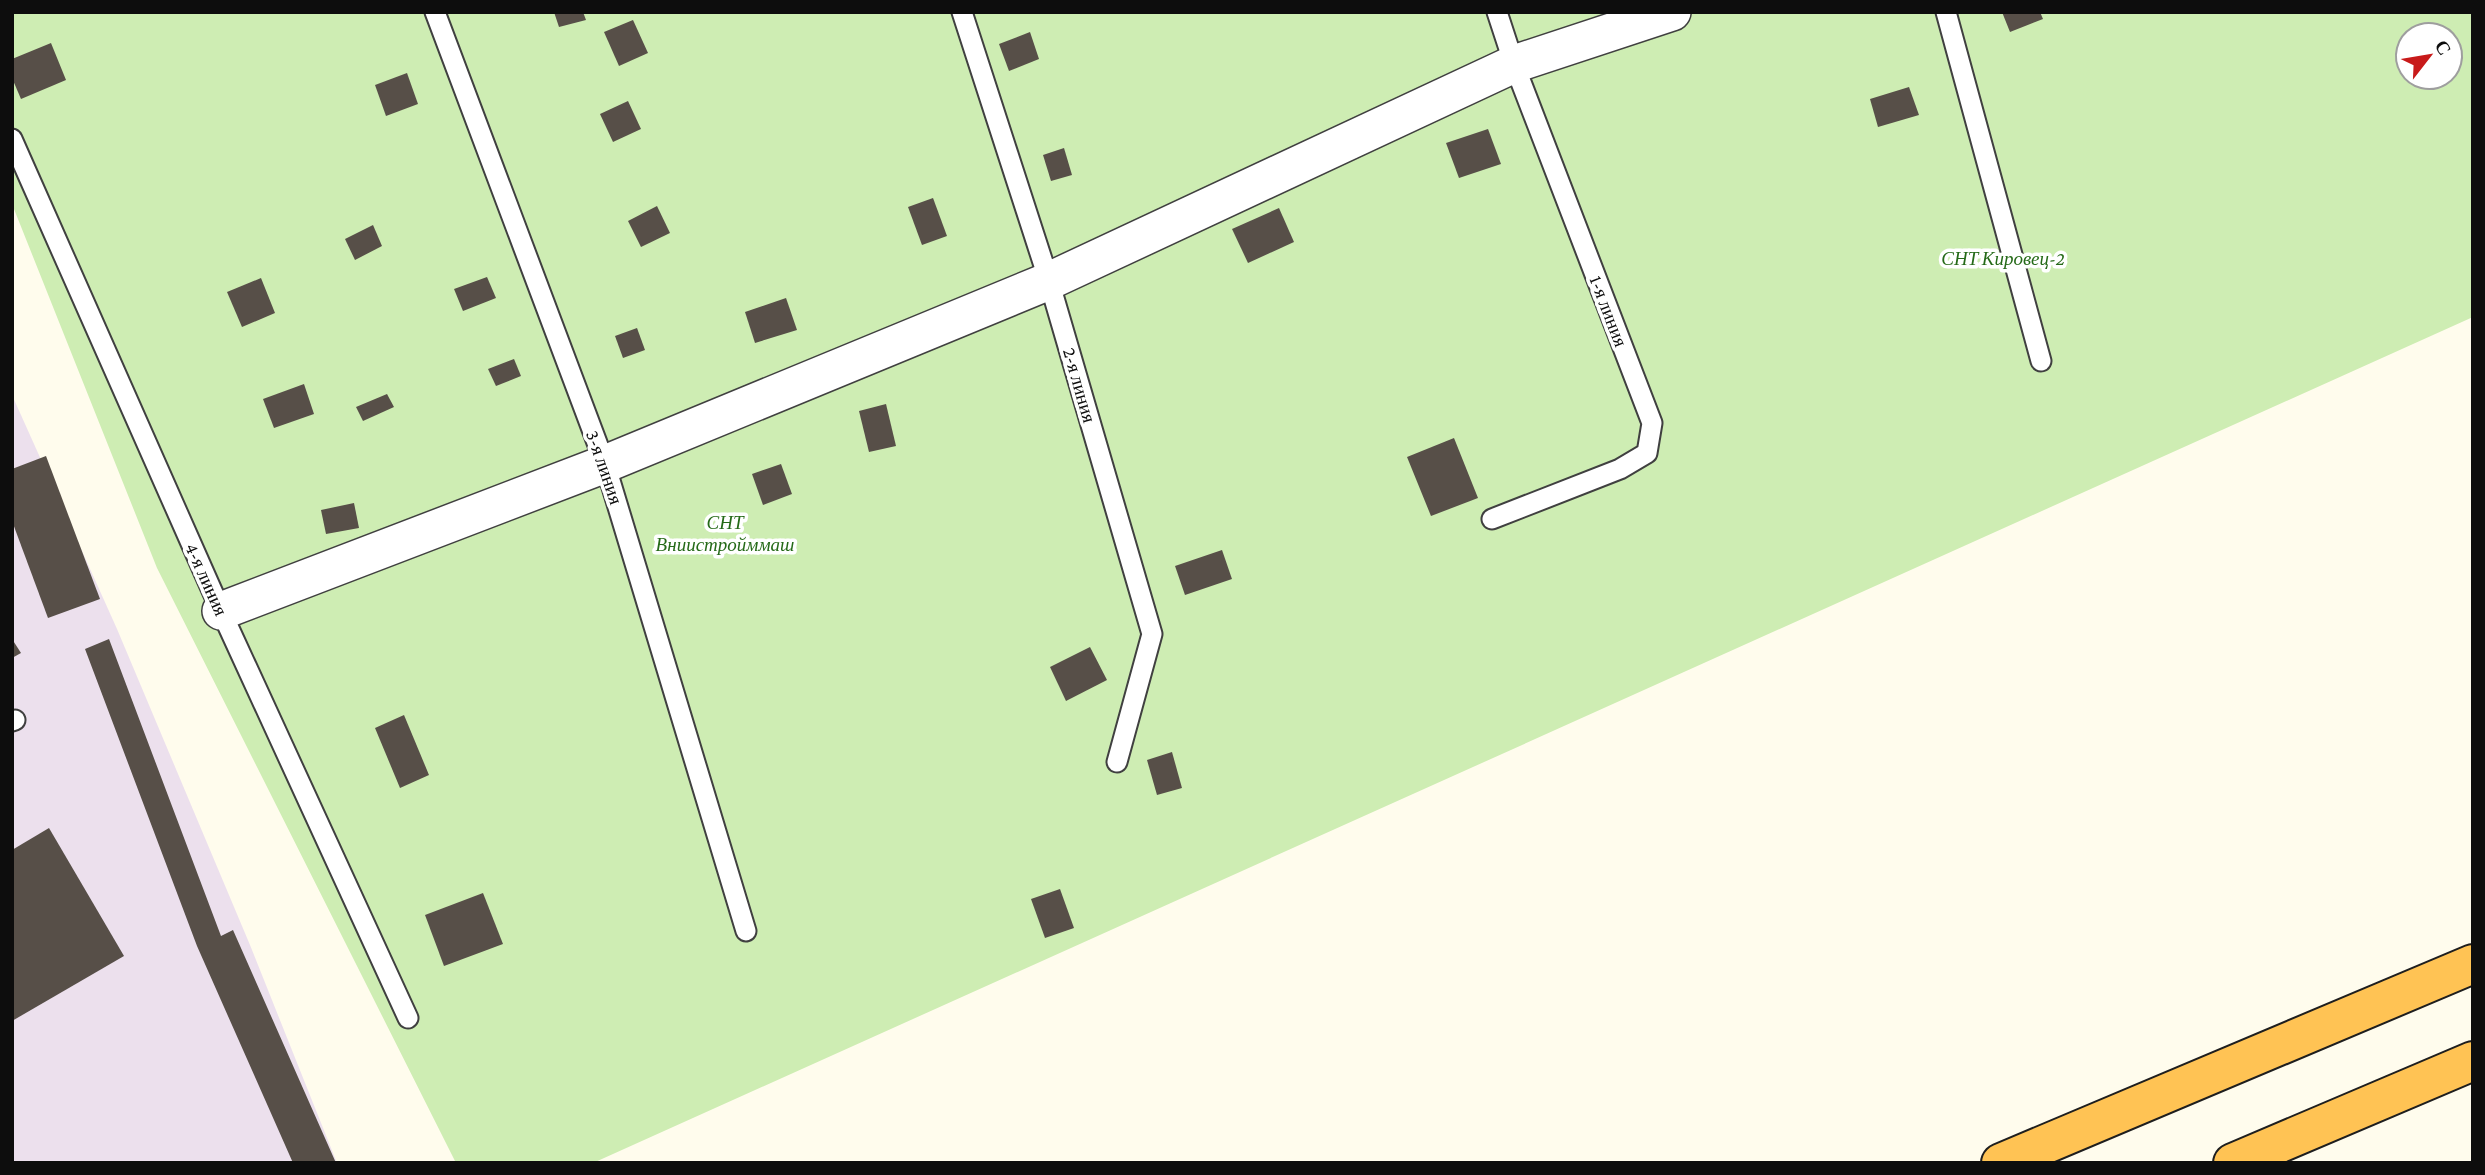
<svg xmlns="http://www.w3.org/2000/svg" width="2485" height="1175" viewBox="0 0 2485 1175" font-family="'Crimson Pro',serif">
	<rect width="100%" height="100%" fill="#fffced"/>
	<polygon fill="#ece0ed" points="12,395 117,629 250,945 337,1163 12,1163"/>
	<path fill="#ceedb3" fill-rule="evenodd" d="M12 12H2473V317L593 1163H456L157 568 12 204ZM2408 35H2450V77H2408Z"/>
	<g fill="#574f48">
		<polygon points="554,12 583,12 586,20 559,27"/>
		<polygon points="2002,12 2040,12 2043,19 2010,32"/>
		<polygon points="633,20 648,53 619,66 604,32"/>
		<polygon points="1030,32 1039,59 1009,71 999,44"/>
		<polygon points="51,43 66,80 21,99 12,78 12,59"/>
		<polygon points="407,73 418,104 386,116 375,85"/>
		<polygon points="1909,87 1919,115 1878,127 1870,99"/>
		<polygon points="628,101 641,129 613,142 600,114"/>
		<polygon points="1488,129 1501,164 1459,178 1446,143"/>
		<polygon points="1064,148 1072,175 1051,181 1043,155"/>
		<polygon points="933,198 947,236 922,245 908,207"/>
		<polygon points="657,206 670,233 641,247 628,221"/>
		<polygon points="1279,208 1294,242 1248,263 1232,229"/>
		<polygon points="373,225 382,246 355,260 345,239"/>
		<polygon points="487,277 496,298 463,311 454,289"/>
		<polygon points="261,278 275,313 242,327 227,292"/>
		<polygon points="786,298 797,330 755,343 745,312"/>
		<polygon points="637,328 645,350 623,358 615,336"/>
		<polygon points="514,359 521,376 496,386 488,369"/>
		<polygon points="304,384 314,414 274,428 263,399"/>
		<polygon points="387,394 394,407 363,421 356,407"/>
		<polygon points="886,404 896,446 869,452 859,411"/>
		<polygon points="1454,438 1478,498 1431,516 1407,457"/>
		<polygon points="46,456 100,599 48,618 12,521 12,469"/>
		<polygon points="781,464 792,494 763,505 752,474"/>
		<polygon points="354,503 359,528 326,534 321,510"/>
		<polygon points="1222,550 1232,579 1185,595 1175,566"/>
		<polygon points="12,639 21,653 12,658"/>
		<polygon points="109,639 221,936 233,930 336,1163 293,1163 197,946 85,649"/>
		<polygon points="1090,647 1107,680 1066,701 1050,667"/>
		<polygon points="404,715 429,775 400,788 375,728"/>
		<polygon points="1172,752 1182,788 1157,795 1147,760"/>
		<polygon points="49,828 124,956 12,1021 12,850"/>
		<polygon points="1060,889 1074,928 1045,938 1031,899"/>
		<polygon points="483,893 503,944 444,966 425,915"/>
	</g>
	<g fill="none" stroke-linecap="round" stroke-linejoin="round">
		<g stroke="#404040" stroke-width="23">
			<g id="service">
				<polyline points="435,12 605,464 746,931"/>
				<polyline points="962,12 1049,281 1152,634 1117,762"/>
				<polyline points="1946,12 2041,361"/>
				<polyline points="12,139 221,611 408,1018"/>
				<polyline points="1492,519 1620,469 1647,453 1652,423 1514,64 1497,12"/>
				<polyline points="12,721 15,720"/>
			</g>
		</g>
		<g stroke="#404040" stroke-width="40">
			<polyline id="minor" points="221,611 605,464 1049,281 1514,64 1672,12"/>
		</g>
		<g stroke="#1e1e1e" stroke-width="42">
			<g id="trunk">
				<polyline points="2001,1163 2473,964"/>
				<polyline points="2233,1163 2473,1061"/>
			</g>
		</g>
		<use href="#service" stroke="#fff" stroke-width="19"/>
		<use href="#minor" stroke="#fff" stroke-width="37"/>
		<use href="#trunk" stroke="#ffc354" stroke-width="38"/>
	</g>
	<g text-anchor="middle" stroke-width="7" stroke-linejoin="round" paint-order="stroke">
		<g font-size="19" font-style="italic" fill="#256a18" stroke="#fff">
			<text x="2003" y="265">СНТ Кировец-2</text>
			<text x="725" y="529">СНТ<tspan x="725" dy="22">Вниистройммаш</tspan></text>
		</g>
		<g font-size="19" fill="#0d0d0d" stroke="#fff">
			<text transform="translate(1609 311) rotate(69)" y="7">1-я линия</text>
			<text transform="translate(1080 385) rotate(74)" y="7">2-я линия</text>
			<text transform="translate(605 467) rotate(71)" y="7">3-я линия</text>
			<text transform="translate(207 579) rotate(66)" y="7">4-я линия</text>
		</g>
	</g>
	<rect width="2485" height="1175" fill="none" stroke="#0d0d0d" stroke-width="28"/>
	<g transform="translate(2429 56) rotate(59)"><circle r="33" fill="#ffffff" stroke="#9e9e9e" stroke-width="2"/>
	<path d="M0-5L12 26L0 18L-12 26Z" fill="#c81a1a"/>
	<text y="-10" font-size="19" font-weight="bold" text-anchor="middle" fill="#0d0d0d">С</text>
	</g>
</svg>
